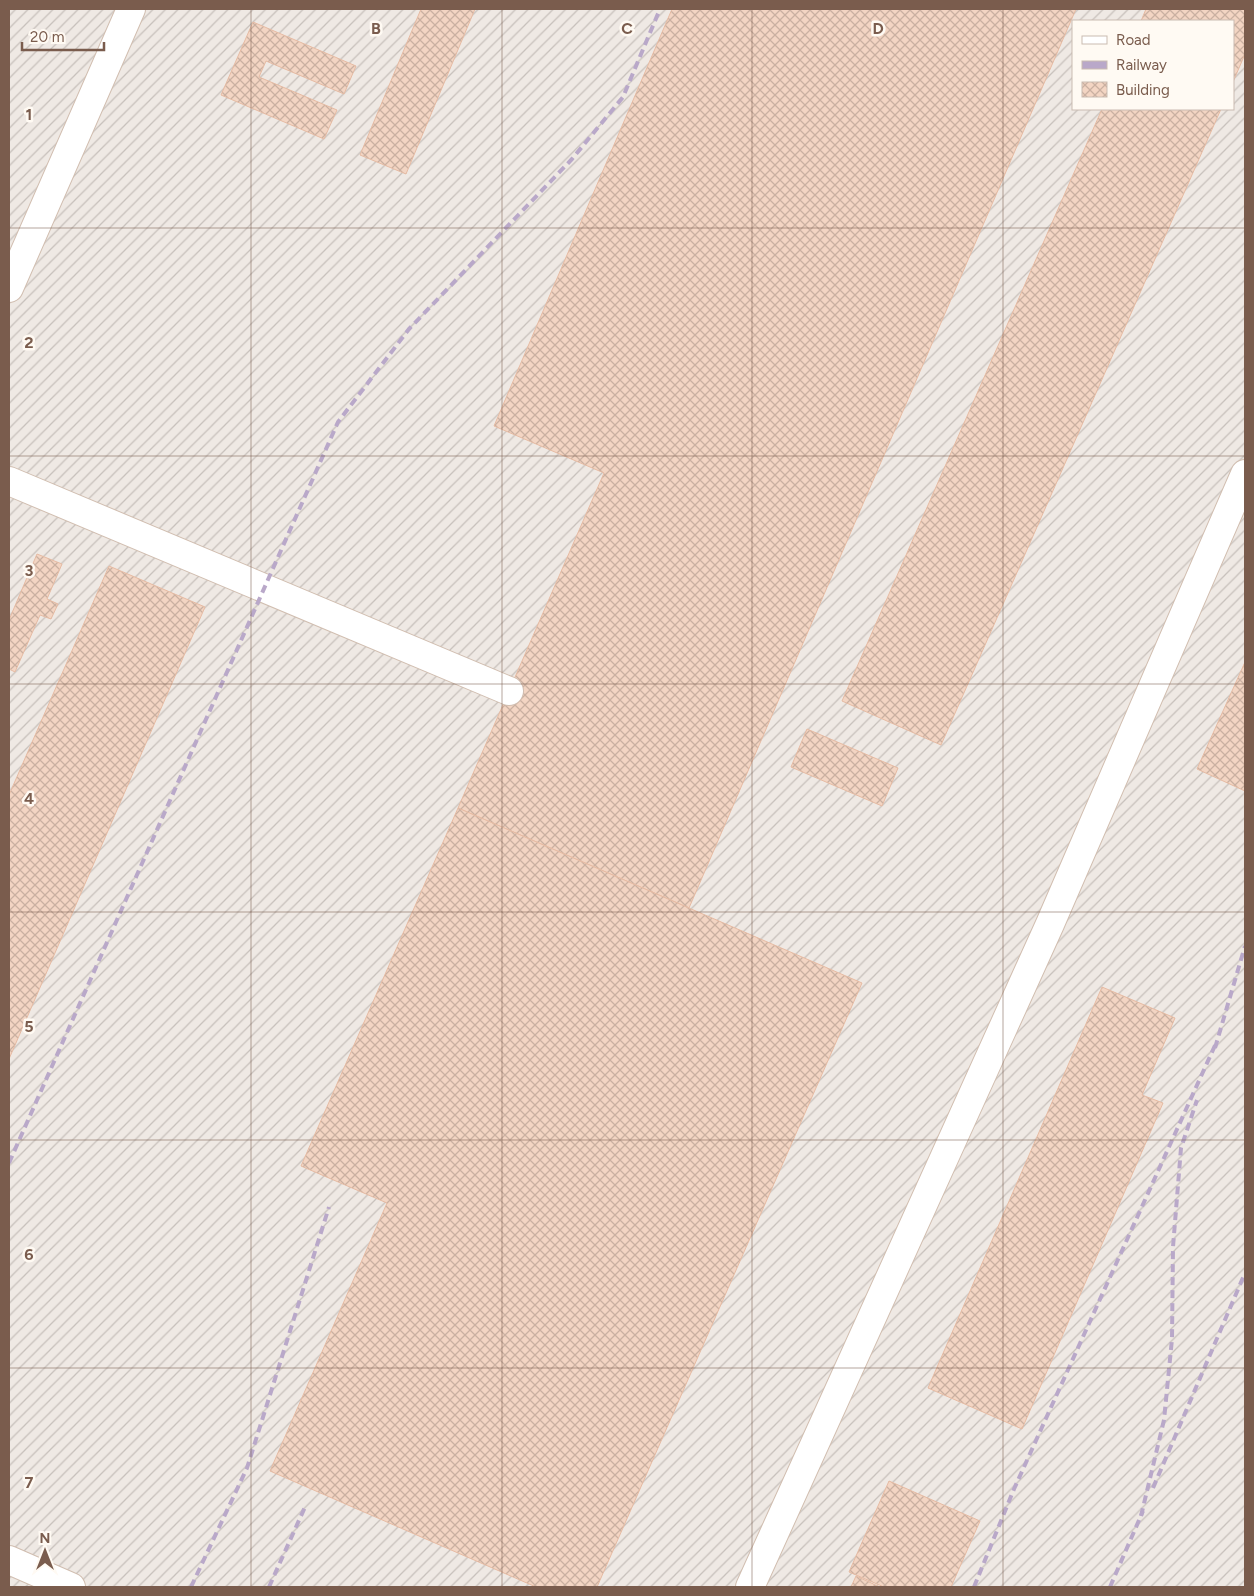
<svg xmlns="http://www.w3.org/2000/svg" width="1254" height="1596" viewBox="0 0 1254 1596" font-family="Figtree,sans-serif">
	<defs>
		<pattern id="industrial-furrows" width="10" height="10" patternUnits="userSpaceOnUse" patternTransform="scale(1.25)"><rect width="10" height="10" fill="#efe9e4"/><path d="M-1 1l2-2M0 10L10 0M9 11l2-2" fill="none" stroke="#c7c0bb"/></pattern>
		<pattern id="building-cross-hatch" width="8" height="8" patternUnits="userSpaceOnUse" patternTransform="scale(1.25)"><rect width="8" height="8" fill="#f3d5c3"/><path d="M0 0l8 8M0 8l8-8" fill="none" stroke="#cab0a1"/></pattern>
	</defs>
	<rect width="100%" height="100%" fill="#fdf6ec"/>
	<path fill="url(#industrial-furrows)" fill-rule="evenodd" d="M9 9H1245V1587H9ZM1073 21H1233V109H1073Z"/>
	<g fill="url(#building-cross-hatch)" stroke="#e6bba3">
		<polygon points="421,9 475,9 406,174 360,155"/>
		<polygon points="672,9 1076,9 689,908 458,808 604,473 494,426"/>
		<polygon points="1146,9 1245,9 1245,54 1233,82 1233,21 1141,21"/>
		<polygon points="253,22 356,66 344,94 266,61 259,77 337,110 324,139 221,95"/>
		<polygon points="1102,109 1221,109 941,745 842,701"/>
		<polygon points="37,554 62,564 47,599 58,604 51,619 40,615 15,672 9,669 9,620"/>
		<polygon points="109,566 205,607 9,1059 9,795"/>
		<polygon points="1245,662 1245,791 1197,769"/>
		<polygon points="807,729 898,768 882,806 791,767"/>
		<polygon points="458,808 862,983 597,1587 536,1587 270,1471 387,1203 301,1166"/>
		<polygon points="1102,987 1175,1018 1142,1095 1163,1103 1022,1429 928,1388"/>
		<polygon points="889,1481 980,1521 951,1587 884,1587 849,1572"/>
		<polygon points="856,1576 880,1587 851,1587"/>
	</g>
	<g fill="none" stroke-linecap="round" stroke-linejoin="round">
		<g stroke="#d1beb0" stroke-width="30">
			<g id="minor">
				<polyline points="9,288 131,9"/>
				<polyline points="9,481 509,691"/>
				<polyline points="9,1560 71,1587"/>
				<polyline points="750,1587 1050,924 1245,474"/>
			</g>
		</g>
		<use href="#minor" stroke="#fff" stroke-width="28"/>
		<g stroke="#b9a8c9" stroke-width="4" stroke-dasharray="8 5" stroke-linecap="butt">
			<polyline points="1215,1048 1245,946"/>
			<polyline points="9,1163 338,422 409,329 572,159 623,97 660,9"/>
			<polyline points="1153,1488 1245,1273"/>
			<polyline points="1141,1516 1164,1420 1172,1339 1173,1247 1181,1148 1197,1100"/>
			<polyline points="191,1587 247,1468 329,1207"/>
			<polyline points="269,1587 305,1507"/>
			<polyline points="974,1587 1014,1489 1217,1041"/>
			<polyline points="1110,1587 1143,1511"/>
		</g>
	</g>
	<path fill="none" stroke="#7a5c4d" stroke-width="1" stroke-opacity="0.55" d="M251 9V1587M502 9V1587M752 9V1587M1003 9V1587M9 228H1245M9 456H1245M9 684H1245M9 912H1245M9 1140H1245M9 1368H1245"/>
	<g font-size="16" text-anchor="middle" font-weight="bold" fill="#7a5c4d" stroke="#fffaf3" stroke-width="5" stroke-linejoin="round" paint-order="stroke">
		<text x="376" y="34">B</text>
		<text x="627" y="34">C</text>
		<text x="878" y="34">D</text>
		<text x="29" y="120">1</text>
		<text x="29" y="348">2</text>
		<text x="29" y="576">3</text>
		<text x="29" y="804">4</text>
		<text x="29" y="1032">5</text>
		<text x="29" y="1260">6</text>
		<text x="29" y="1488">7</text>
	</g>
	<rect width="1254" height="1596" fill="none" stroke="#7a5c4d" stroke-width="20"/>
	<rect x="1072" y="20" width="162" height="90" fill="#fffaf3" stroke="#cabbb1"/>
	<rect x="1082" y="36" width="25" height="8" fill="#ffffff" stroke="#cabbb1"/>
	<text x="1116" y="45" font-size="15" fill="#7a5c4d">Road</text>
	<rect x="1082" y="61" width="25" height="8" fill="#b9a8c9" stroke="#cabbb1"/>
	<text x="1116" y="70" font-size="15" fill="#7a5c4d">Railway</text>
	<rect x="1082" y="82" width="25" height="15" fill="url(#building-cross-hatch)" stroke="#cabbb1"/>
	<text x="1116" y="95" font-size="15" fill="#7a5c4d">Building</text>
	<g transform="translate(45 1551)" stroke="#fffaf3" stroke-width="4" paint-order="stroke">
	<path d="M0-4L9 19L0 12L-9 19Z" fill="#7a5c4d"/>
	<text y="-8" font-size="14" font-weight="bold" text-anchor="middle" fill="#7a5c4d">N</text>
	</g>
	<path d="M22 42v8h82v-8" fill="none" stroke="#7a5c4d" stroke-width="2.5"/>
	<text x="30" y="42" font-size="15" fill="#7a5c4d" stroke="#fffaf3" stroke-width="4" paint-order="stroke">20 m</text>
</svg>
